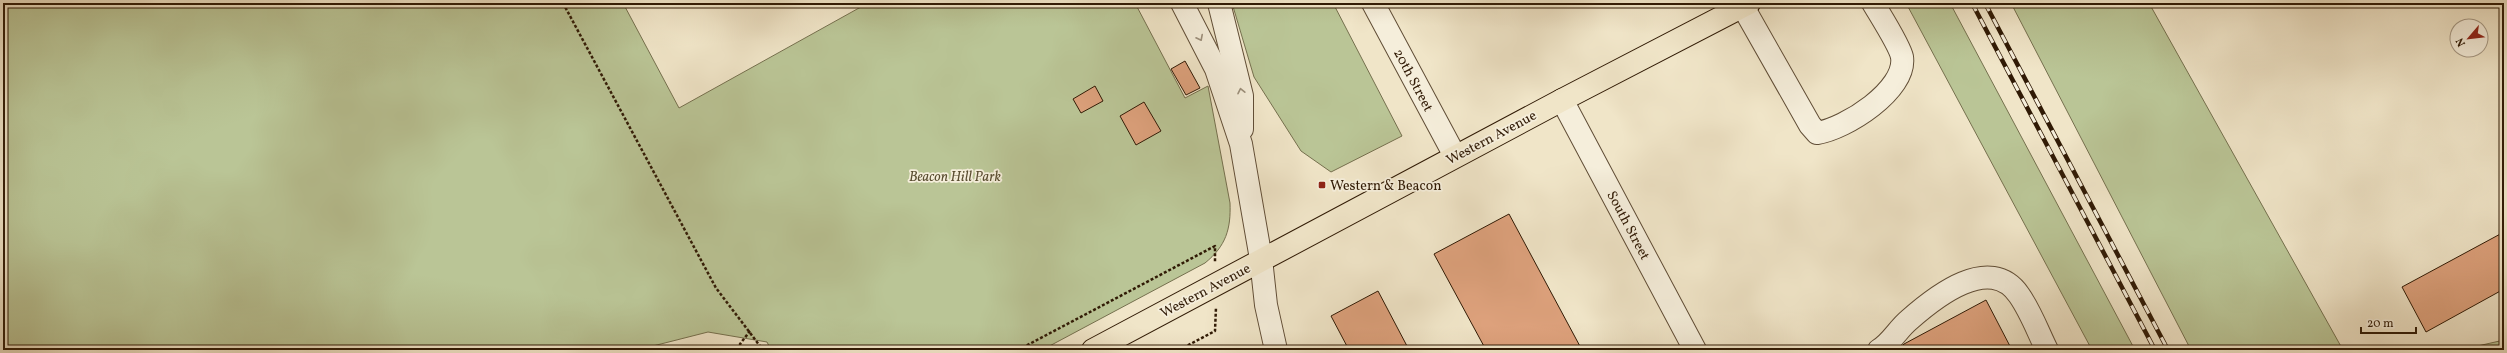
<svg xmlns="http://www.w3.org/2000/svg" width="2507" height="353" viewBox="0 0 2507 353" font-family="Vollkorn,serif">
	<rect width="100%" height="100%" fill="#f0e5c8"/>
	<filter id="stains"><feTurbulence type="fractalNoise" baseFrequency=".005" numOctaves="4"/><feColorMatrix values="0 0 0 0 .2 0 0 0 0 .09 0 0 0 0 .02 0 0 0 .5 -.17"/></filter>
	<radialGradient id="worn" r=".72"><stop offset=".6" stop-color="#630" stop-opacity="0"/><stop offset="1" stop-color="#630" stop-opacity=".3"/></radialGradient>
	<g fill="#bac596" stroke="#75704e">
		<path d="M3 3H623L679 108 868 3H1135L1185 98 1208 86 1230 203C1231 229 1226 246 1205 263L1042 350H771L767 342 708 332 649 347 646 350H3Z"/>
		<polygon points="1232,3 1333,3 1402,136 1331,172 1301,151 1254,77"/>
		<polygon points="1906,3 1950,3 2135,350 2092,350"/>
		<polygon points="2011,3 2149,3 2343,350 2191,350"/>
		<polygon points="2504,340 2504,350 2460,350"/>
	</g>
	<g fill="#dda17c" stroke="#301a05">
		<polygon points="1185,61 1200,88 1186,95 1171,69"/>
		<polygon points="1095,86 1103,101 1081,113 1073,99"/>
		<polygon points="1144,102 1161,131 1136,145 1120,116"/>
		<polygon points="1509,214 1582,350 1486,350 1434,254"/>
		<polygon points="2504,232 2504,289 2426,332 2402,287"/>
		<polygon points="1378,291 1407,346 1399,350 1349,350 1331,316"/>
		<polygon points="1986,300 2012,350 1898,350 1904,344"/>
	</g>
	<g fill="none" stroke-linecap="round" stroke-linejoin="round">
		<g stroke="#604d36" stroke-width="24">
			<g id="minor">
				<polyline points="1182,3 1216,69 1241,144 1261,259 1266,305 1276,350"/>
				<polyline points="1219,3 1242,96 1242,129"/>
				<polyline points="1373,3 1455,156"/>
				<path d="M1742 5 1810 125 1817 133C1845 129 1907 90 1902 57 1900 46 1880 15 1873 3"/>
				<polyline points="1562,100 1695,350"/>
				<path d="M1879 350C1891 343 1898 329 1909 320 1935 297 1990 253 2019 295 2031 312 2038 332 2047 350"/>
			</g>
		</g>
		<g stroke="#301a05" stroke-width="24">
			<polyline id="major" points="1093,350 1562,100 1749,3"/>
		</g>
		<g stroke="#301a05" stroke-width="2.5" stroke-dasharray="3 2" stroke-linecap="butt">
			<polyline points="563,3 716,288 763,350"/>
			<polyline points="742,350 740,344 750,331"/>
			<polyline points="1018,350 1215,246 1215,262"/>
			<polyline points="1179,350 1215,331 1216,307"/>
		</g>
		<use href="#minor" stroke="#f5eedb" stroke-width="22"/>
		<use href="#major" stroke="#f0e5c8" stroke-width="22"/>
		<g stroke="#301a05" stroke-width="4.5">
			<g id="rail">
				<polyline points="1972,3 2155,350"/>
				<polyline points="1985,3 2168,350"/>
			</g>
		</g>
		<use href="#rail" stroke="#f5eedb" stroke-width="3" stroke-dasharray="9" stroke-linecap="butt"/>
	</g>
	<defs><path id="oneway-chevron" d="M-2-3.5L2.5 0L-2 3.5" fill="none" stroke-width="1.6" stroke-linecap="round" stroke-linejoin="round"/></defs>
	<g stroke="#9c8f7b">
		<use href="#oneway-chevron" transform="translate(1200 38) rotate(63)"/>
		<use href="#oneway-chevron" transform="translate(1241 91) rotate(-102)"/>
	</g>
	<rect fill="#8f2418" stroke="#f5eedb" stroke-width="1.5" x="1318" y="181" width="8" height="8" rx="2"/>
	<g text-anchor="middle" stroke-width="3.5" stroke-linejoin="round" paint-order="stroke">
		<g font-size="14" fill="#301a05" stroke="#f5eedb">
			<text transform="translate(1414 80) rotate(62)" y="5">20th Street</text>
			<text transform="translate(1491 137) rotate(-28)" y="5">Western Avenue</text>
			<text transform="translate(1629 225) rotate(62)" y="5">South Street</text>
			<text transform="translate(1205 290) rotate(-28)" y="5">Western Avenue</text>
		</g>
		<g font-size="14" font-style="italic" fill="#594d30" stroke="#f5eedb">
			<text x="955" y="181">Beacon Hill Park</text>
		</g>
		<g font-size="14" fill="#301a05" stroke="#f5eedb" text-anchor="start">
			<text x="1330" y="190">Western &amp; Beacon</text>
		</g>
	</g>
	<rect width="2507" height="353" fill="none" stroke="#f0e5c8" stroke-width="16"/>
	<rect x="4" y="4" width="2499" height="345" fill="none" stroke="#301a05" stroke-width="2"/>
	<rect x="8" y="8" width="2491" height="337" fill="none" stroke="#301a05"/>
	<g transform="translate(2469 38) rotate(242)"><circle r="19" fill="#f5eedb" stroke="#a69985"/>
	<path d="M0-3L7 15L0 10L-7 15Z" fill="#8f2418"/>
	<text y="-6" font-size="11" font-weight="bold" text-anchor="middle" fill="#301a05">N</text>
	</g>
	<path d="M2361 327v6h55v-6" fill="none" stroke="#301a05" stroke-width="2"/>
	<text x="2367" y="327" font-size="12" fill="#301a05" stroke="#f5eedb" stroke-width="3" paint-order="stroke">20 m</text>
	<rect width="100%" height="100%" filter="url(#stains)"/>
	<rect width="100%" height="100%" fill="url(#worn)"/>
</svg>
